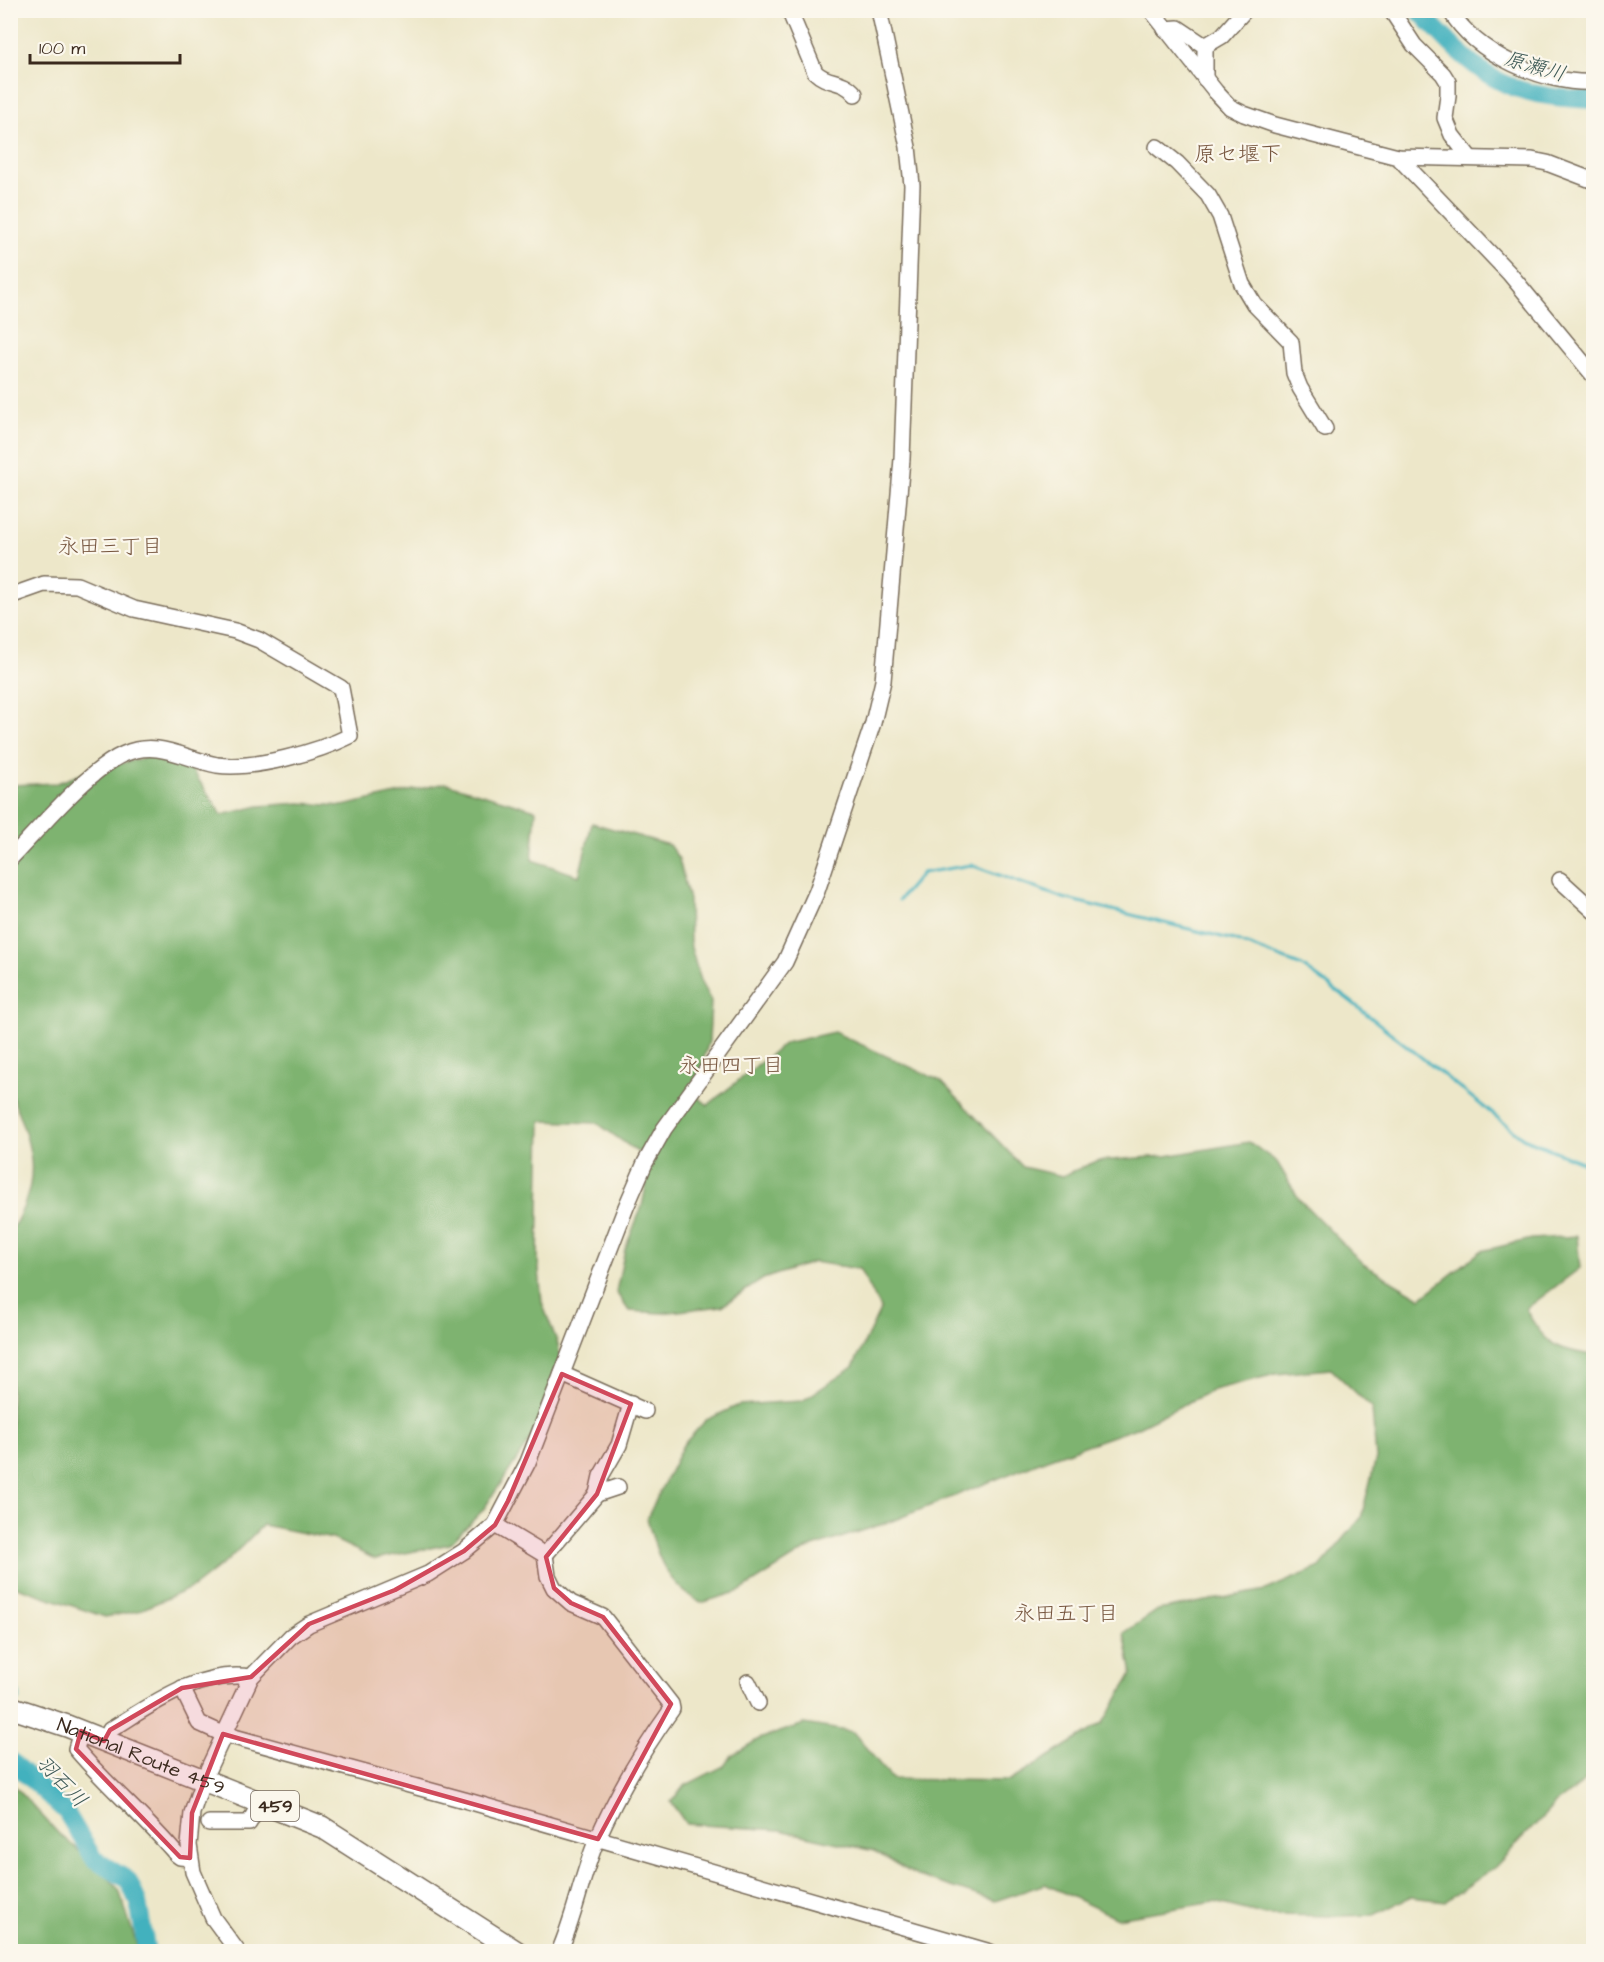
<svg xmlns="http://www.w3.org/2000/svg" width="1604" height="1962" viewBox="0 0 1604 1962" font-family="'Architects Daughter','Klee One',sans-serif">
	<rect width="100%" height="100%" fill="#fbf7ec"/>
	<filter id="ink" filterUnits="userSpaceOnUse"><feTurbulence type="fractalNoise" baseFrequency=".0167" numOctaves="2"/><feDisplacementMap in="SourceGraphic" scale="12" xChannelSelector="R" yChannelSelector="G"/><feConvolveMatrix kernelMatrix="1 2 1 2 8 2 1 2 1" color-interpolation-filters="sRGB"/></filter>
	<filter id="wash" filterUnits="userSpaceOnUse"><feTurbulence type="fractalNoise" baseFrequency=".008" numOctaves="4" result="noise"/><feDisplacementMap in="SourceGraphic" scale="24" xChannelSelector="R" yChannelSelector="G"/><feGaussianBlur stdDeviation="1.35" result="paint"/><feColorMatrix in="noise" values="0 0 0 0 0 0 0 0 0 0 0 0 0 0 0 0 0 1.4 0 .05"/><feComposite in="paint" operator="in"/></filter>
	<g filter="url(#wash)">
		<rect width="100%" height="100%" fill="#ede7c9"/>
		<g fill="#7eb36f" stroke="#5c6e46" stroke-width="1.5">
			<path d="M164 753 186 761 222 815 259 806 300 803 343 806 445 783 536 810 532 860 579 876 592 823 669 845 679 859 689 900 690 944 701 983 711 1001 709 1041 693 1093 708 1105 785 1043 834 1032 941 1081 1023 1167 1062 1176 1097 1161 1166 1156 1249 1142 1277 1162 1299 1199 1363 1264 1421 1298 1481 1251 1532 1239 1577 1236 1580 1268 1526 1309C1543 1343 1556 1350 1593 1355V1775L1555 1804 1495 1867 1446 1901 1410 1897 1374 1915 1338 1916 1266 1915 1214 1902 1117 1918 1045 1884 995 1901 917 1876 874 1851 780 1830 686 1824 671 1802 684 1786 724 1766 732 1755 759 1739 804 1724 853 1732 892 1779 1010 1781 1103 1723 1132 1674 1124 1633 1158 1610 1266 1590 1320 1567 1361 1518 1376 1458 1372 1408 1331 1369 1276 1374 1213 1390 1136 1428 1047 1459 892 1521 807 1549 740 1591 701 1603C665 1583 657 1556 647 1518L683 1445 706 1420 739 1405 802 1401 853 1367 881 1308 859 1269 814 1262 763 1279 722 1306 661 1313 629 1311 616 1292 625 1249 642 1206 652 1157 636 1151 597 1123 541 1121 538 1259 542 1303 558 1344 562 1374 536 1431 483 1510 450 1544 375 1559 333 1539 263 1525 228 1560 193 1587 138 1611 105 1617 11 1585V1231C44 1178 32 1148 11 1094V785L57 783 93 770Z"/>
			<polygon points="10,1781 58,1833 104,1872 119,1890 139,1951 11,1951"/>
		</g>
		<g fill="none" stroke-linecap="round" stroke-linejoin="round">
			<polyline stroke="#42b1be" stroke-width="3" points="899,900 922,873 971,865 1063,898 1234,940 1302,966 1349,1000 1523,1138 1594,1167"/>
			<g stroke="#42b1be" stroke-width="18">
				<path d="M1418 10C1479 75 1501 97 1594 100"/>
				<polyline points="10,1695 12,1696"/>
				<polyline points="10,1760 66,1812 94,1859 128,1880 138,1902 147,1952"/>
			</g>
		</g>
	</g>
	<g filter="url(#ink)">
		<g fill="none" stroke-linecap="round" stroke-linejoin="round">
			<g stroke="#796c5a" stroke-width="18">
				<g id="minor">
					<path d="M789 10 815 72C828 85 842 78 855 94"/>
					<polyline points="1151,10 1216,92 1230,107 1244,114 1275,125 1398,157 1532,160 1547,163 1594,181"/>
					<polyline points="1391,10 1414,45 1443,74 1448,82 1448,96 1445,118 1452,135 1470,158"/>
					<path d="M1450 10C1475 54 1545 85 1594 82"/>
					<polyline points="1165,29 1178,28 1205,46 1205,79"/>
					<polyline points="1205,46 1222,36 1245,10"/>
					<polyline points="1157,147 1177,163 1208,195 1220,216 1242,284 1254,304 1291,342 1294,373 1300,388 1325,429"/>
					<polyline points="1398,157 1509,273 1594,376"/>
					<path d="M10 596 44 584 77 585 134 609 235 631 259 640 341 688 350 736C318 752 253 770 217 765 184 759 158 739 124 754 89 769 38 830 10 859"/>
					<polyline points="1560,880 1594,911"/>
					<polyline points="562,1374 645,1411"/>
					<polyline points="597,1494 618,1487"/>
					<path d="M495 1525 545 1555 548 1576 554 1588 571 1603 603 1617 671 1704 672 1709C643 1749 616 1796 596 1842 581 1878 575 1916 559 1952"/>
					<polyline points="545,1555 597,1494 601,1476 619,1445 631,1404"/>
					<polyline points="748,1682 758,1703"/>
					<polyline points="182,1688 199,1723 223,1734 468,1801 990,1952"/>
					<path d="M81 1731 76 1749C107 1786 145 1817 176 1854L180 1857 190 1858"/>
					<path d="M104 1741 110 1730C151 1705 199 1669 251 1677"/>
					<polyline points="209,1823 249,1823 261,1801"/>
					<polyline points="238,1952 213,1918 193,1872 189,1845 192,1813 203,1780 251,1677 291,1636 309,1624 428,1574 464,1551 495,1525 528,1462 626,1207 645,1163 664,1129 785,962 817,891 873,723 883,681 902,459 912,185 908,147 879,10"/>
				</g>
			</g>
			<g stroke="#796c5a" stroke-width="24">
				<g id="highway">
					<path id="s1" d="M10 1707 67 1726 322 1827 517 1952"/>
				</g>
			</g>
			<use href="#minor" stroke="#fff" stroke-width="15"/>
			<use href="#highway" stroke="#fff" stroke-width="21"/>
		</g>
	</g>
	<path fill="#d1495b" fill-opacity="0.2" stroke="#d1495b" stroke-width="4.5" stroke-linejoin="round" d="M562 1374 631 1404 597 1494 546 1557 554 1588 571 1603 603 1617 671 1704 598 1839 223 1734 192 1813 190 1858 180 1857 76 1749 81 1731 104 1741 110 1730 182 1688 251 1677 309 1624 395 1590 464 1551 495 1525 508 1501Z"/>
	<g text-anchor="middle" stroke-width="4.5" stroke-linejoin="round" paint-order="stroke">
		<rect fill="#fbf7ec" stroke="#75685c" stroke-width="1.5" x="251" y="1791" width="48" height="30" rx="4.5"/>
		<g font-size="18" font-weight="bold" fill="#3b2a1e">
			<text x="275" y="1812">459</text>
		</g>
		<g font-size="20" fill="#3b2a1e" stroke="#fbf7ec">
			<text dy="7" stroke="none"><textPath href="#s1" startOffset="140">National Route 459</textPath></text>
		</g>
		<g font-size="21" font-style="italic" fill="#3d5956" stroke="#fbf7ec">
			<text transform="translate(1535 66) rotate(16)" y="7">原瀬川</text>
			<text transform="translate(62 1781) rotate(46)" y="7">羽石川</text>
		</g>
		<g font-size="21" fill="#76553e" stroke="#fbf7ec">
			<text x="110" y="553">永田三丁目</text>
			<text x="731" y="1072">永田四丁目</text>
			<text x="1066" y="1620">永田五丁目</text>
		</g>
		<g font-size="22" fill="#76553e" stroke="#fbf7ec">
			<text x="1238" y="161">原セ堰下</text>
		</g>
	</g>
	<rect width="1604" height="1962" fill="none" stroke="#fbf7ec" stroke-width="36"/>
	<path d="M30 54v9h150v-9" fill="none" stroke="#3b2a1e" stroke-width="3"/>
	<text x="39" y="54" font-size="18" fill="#3b2a1e" stroke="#fbf7ec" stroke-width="4.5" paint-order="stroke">100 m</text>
</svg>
